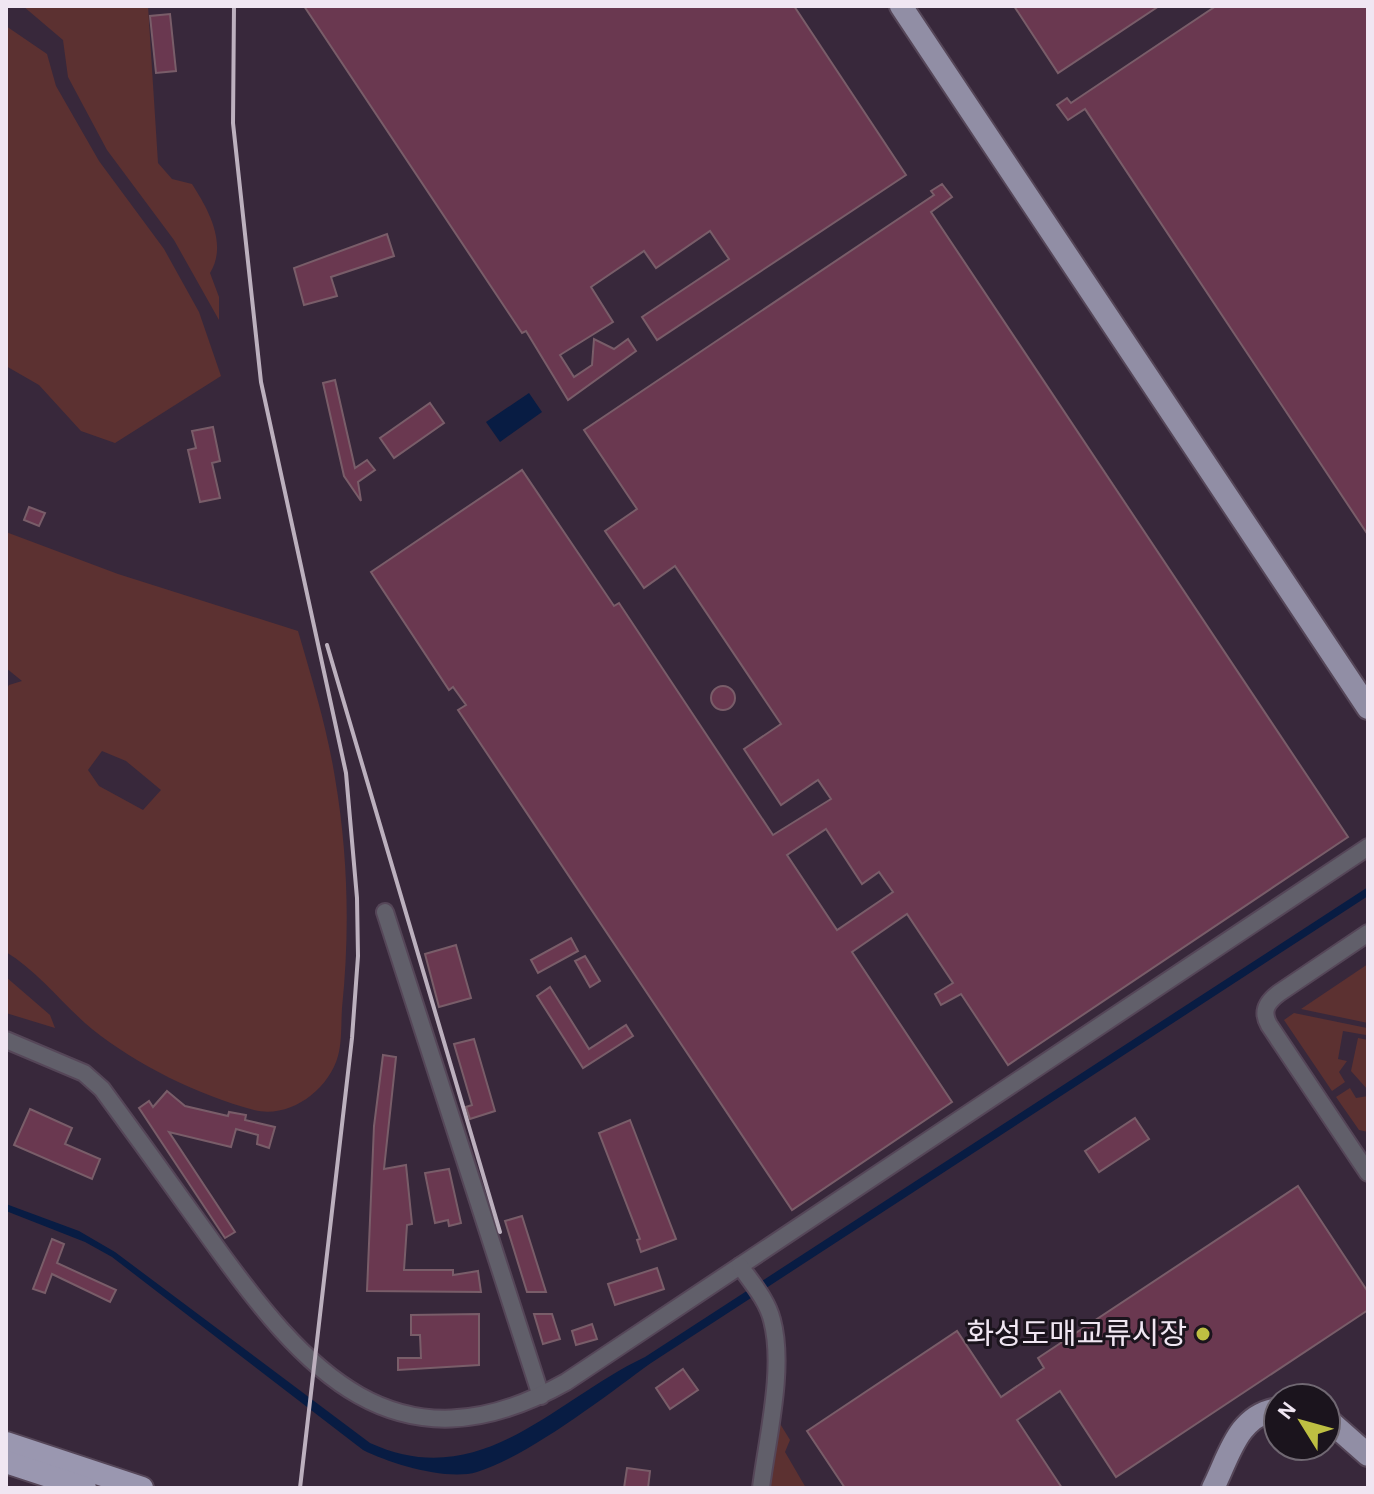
<svg xmlns="http://www.w3.org/2000/svg" width="1374" height="1494" viewBox="0 0 1374 1494" font-family="Karla,'Noto Sans KR',sans-serif">
	<rect width="100%" height="100%" fill="#38283b"/>
	<g fill="#5c3131" fill-rule="evenodd">
		<path d="M23 6H148L158 163 172 179 192 184C208 209 228 244 210 273L219 297V320L174 240 107 150 68 77 63 40Z"/>
		<polygon points="6,26 47,54 56,86 99,161 164,249 199,312 221,376 115,443 81,431 39,385 6,366"/>
		<path d="M6 532 118 574 298 631C312 679 327 728 335 778 348 854 350 932 342 1008 341 1023 342 1042 338 1056 328 1091 289 1119 254 1110 198 1095 137 1065 92 1029 63 1005 39 972 6 952V690L9 685 22 681 6 668ZM102 751 126 761 161 790 143 810 99 786 88 770Z"/>
		<polygon points="1368,964 1368,1023 1301,1009"/>
		<polygon points="6,977 50,1015 55,1028 6,1013"/>
		<polygon points="1294,1013 1367,1028 1366,1035 1343,1031 1338,1059 1347,1061 1339,1072 1345,1082 1332,1091 1284,1020"/>
		<polygon points="1358,1038 1368,1040 1368,1090 1351,1071"/>
		<polygon points="1350,1088 1356,1098 1368,1096 1368,1132 1359,1130 1336,1097"/>
		<polygon points="779,1422 790,1440 785,1452 806,1488 766,1488"/>
	</g>
	<g fill="#081c43">
		<polygon points="529,393 542,412 500,442 486,422"/>
		<path d="M1368 887V896L651 1363C607 1395 529 1456 477 1472 447 1481 391 1464 363 1450L112 1257 85 1242 6 1211V1204L79 1231 115 1252 370 1443C481 1494 554 1400 645 1357Z"/>
	</g>
	<g fill="#6a3850" stroke="#795d69" stroke-width="2" fill-rule="evenodd">
		<polygon points="304,6 794,6 906,175 657,340 642,317 729,259 710,231 656,268 644,251 591,287 613,322 560,355 574,377 592,365 594,339 614,349 628,339 636,351 568,400 526,331 522,333"/>
		<polygon points="1014,6 1159,6 1058,73"/>
		<polygon points="1216,6 1368,6 1368,535 1085,109 1068,120 1057,105 1067,98 1071,103"/>
		<polygon points="170,14 176,71 156,73 150,16"/>
		<path d="M942 184 952 197 931 212 1348 837 1008 1065 961 994 941 1005 935 994 953 983 907 914 852 952 952 1102 792 1210 458 710 466 705 453 687 449 690 371 572 522 470 614 606 619 603 773 835 831 799 818 780 781 805 744 749 781 724 675 566 644 588 605 531 637 509 584 430 934 195 931 191ZM826 829 862 884 879 872 893 892 837 930 787 855Z"/>
		<polygon points="387,234 394,256 331,277 337,296 304,305 294,268"/>
		<polygon points="335,380 355,468 367,460 375,470 358,482 361,501 344,476 323,383"/>
		<polygon points="430,403 444,423 394,458 380,438"/>
		<polygon points="213,427 220,461 212,463 220,498 200,502 188,450 196,448 192,431"/>
		<polygon points="29,507 45,513 39,526 24,520"/>
		<circle cx="723" cy="698" r="12"/>
		<polygon points="571,938 578,951 538,973 531,960"/>
		<polygon points="456,945 471,998 439,1007 425,954"/>
		<polygon points="585,956 600,981 590,987 575,961"/>
		<polygon points="550,987 589,1049 626,1025 633,1036 583,1068 537,996"/>
		<polygon points="474,1039 495,1111 470,1119 466,1107 472,1105 454,1044"/>
		<polygon points="383,1055 396,1057 384,1169 406,1165 412,1224 407,1225 404,1270 453,1270 453,1275 478,1271 481,1292 367,1291 374,1126"/>
		<polygon points="167,1091 185,1106 228,1116 229,1112 246,1115 245,1120 275,1127 269,1148 257,1144 258,1135 236,1129 231,1147 169,1132 235,1232 225,1238 139,1108 149,1101 153,1107"/>
		<polygon points="30,1109 72,1128 65,1144 100,1159 92,1179 14,1145"/>
		<polygon points="1135,1118 1149,1139 1099,1172 1085,1151"/>
		<polygon points="630,1120 676,1239 641,1252 637,1240 640,1239 599,1133"/>
		<polygon points="449,1169 461,1223 449,1226 448,1220 435,1223 425,1173"/>
		<polygon points="1298,1186 1368,1292 1368,1310 1116,1477 1060,1391 1017,1420 1062,1488 845,1488 807,1431 957,1331 1001,1397 1044,1368 1038,1358"/>
		<polygon points="522,1216 546,1292 527,1292 505,1221"/>
		<polygon points="52,1239 64,1244 57,1263 116,1290 110,1302 52,1274 45,1293 33,1289"/>
		<polygon points="657,1268 664,1289 615,1305 608,1284"/>
		<polygon points="479,1314 479,1365 398,1370 398,1358 421,1358 420,1335 411,1335 411,1315"/>
		<polygon points="534,1314 552,1314 560,1339 543,1344"/>
		<polygon points="592,1324 597,1339 576,1345 572,1331"/>
		<polygon points="683,1369 698,1390 670,1409 656,1388"/>
		<polygon points="627,1468 650,1471 648,1488 624,1488"/>
	</g>
	<g fill="none" stroke-linecap="round" stroke-linejoin="round">
		<g stroke="#554658" stroke-width="20">
			<g id="minor">
				<polyline points="385,912 541,1396"/>
				<path d="M1368 933 1279 993C1267 1002 1261 1011 1269 1025L1368 1173"/>
				<path d="M6 1040 84 1073 102 1089C138 1138 174 1188 209 1237 304 1370 395 1478 566 1382L1368 847"/>
				<path d="M740 1266C752 1283 767 1300 772 1320 785 1368 767 1439 761 1488"/>
			</g>
		</g>
		<g stroke="#554658" stroke-width="26">
			<g id="primary">
				<polyline points="901,6 1368,708"/>
				<polyline points="1326,1418 1368,1455"/>
				<path d="M1213 1488C1229 1457 1237 1415 1278 1409"/>
			</g>
		</g>
		<g stroke="#554658" stroke-width="26">
			<g id="trunk">
				<polyline points="6,1443 142,1488"/>
				<polyline points="6,1462 85,1488"/>
			</g>
		</g>
		<use href="#minor" stroke="#615f6a" stroke-width="16"/>
		<use href="#primary" stroke="#918ea5" stroke-width="22"/>
		<use href="#trunk" stroke="#9a97b0" stroke-width="22"/>
		<g stroke="#bcb0be" stroke-width="4">
			<polyline points="234,6 233,123 261,382 346,773 357,898 358,956 352,1038 300,1488"/>
			<polyline points="327,645 500,1232"/>
		</g>
	</g>
	<circle fill="#bebf42" stroke="#1b141d" stroke-width="3" cx="1203" cy="1334" r="8"/>
	<g text-anchor="middle" stroke-width="6" stroke-linejoin="round" paint-order="stroke">
		<g font-size="30" fill="#f0e6f2" stroke="#1b141d" text-anchor="end">
			<text x="1187" y="1344">화성도매교류시장</text>
		</g>
	</g>
	<rect width="1374" height="1494" fill="none" stroke="#f0e6f2" stroke-width="16"/>
	<g transform="translate(1302 1422) rotate(307)"><circle r="38" fill="#1b141d" stroke="#706872" stroke-width="2"/>
	<path d="M0-6L14 30L0 20L-14 30Z" fill="#bebf42"/>
	<text y="-12" font-size="22" font-weight="bold" text-anchor="middle" fill="#f0e6f2">N</text>
	</g>
</svg>
